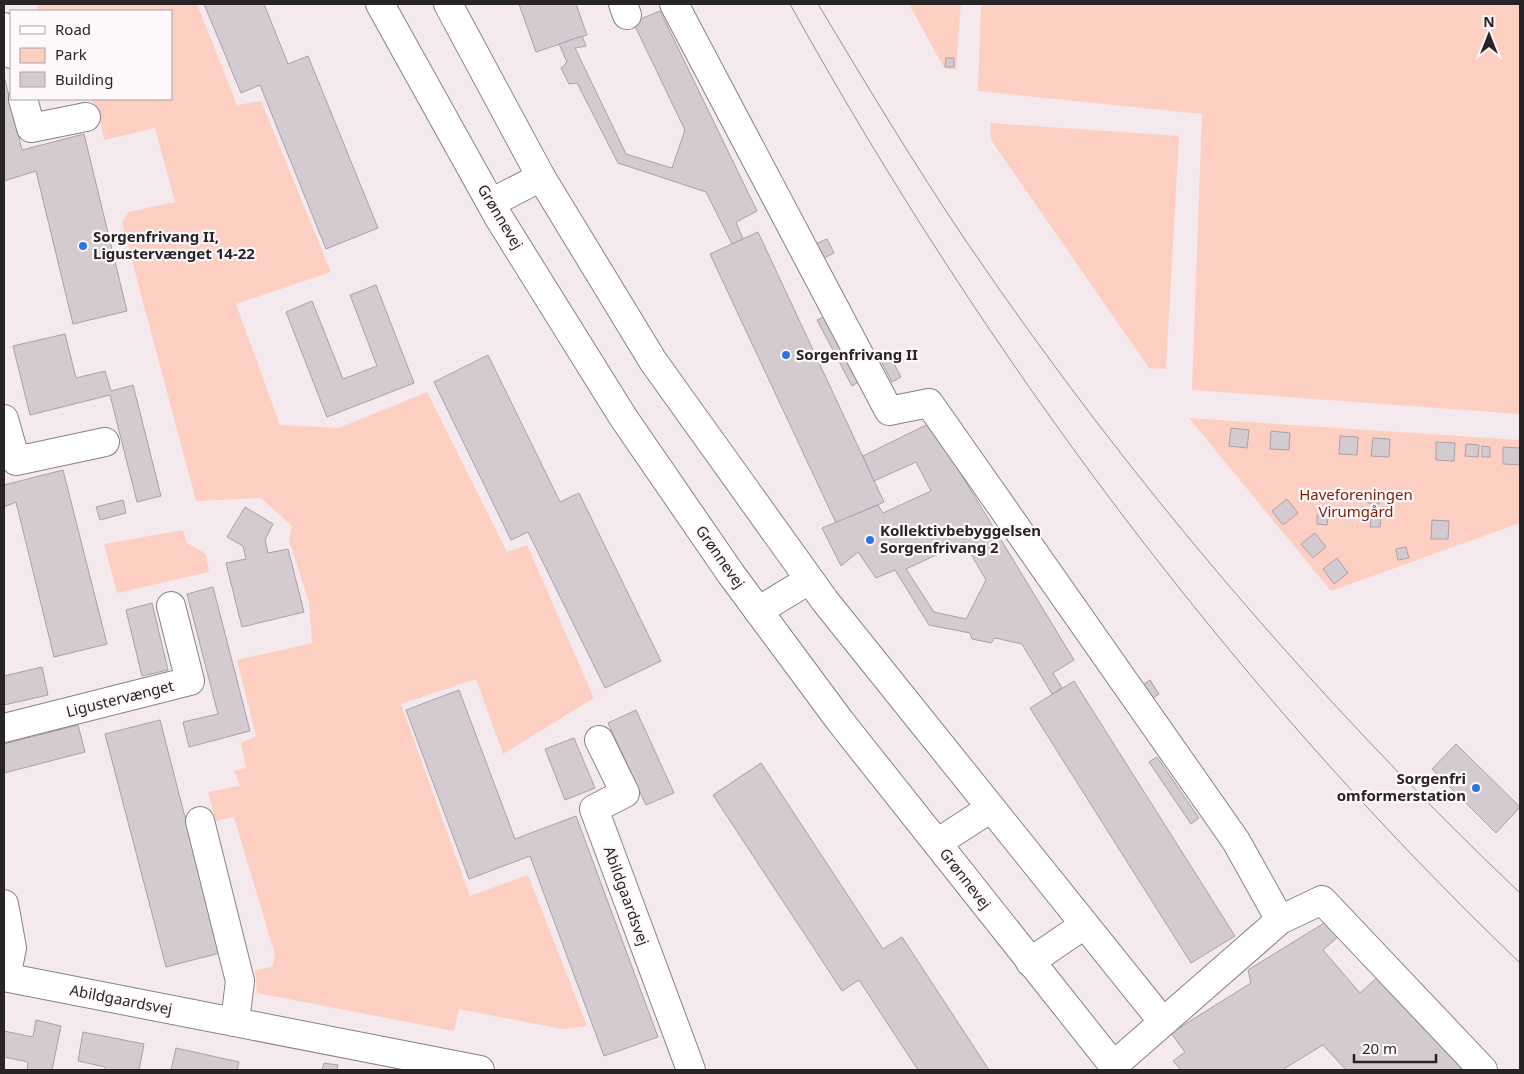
<svg xmlns="http://www.w3.org/2000/svg" width="1524" height="1074" viewBox="0 0 1524 1074" font-family="'Noto Sans',sans-serif">
	<rect width="100%" height="100%" fill="#f4eaed"/>
	<g fill="#fdcec2">
		<polygon points="36,4 197,4 237,105 261,101 331,272 236,304 280,425 339,428 427,392 507,552 527,545 594,698 503,754 476,679 401,704 470,896 528,875 587,1026 562,1029 459,1009 454,1031 257,993 255,970 272,967 275,955 234,817 216,821 208,792 240,786 234,771 246,768 241,743 256,736 237,660 312,643 309,602 289,540 292,526 261,498 196,501 122,223 128,212 175,202 155,128 104,140 100,117 91,99 171,99 171,11 38,11"/>
		<polygon points="909,4 961,4 956,69 944,68"/>
		<polygon points="981,4 1520,4 1520,414 1192,390 1202,114 978,91"/>
		<polygon points="990,123 1179,136 1166,369 1149,368 991,140"/>
		<polygon points="1189,418 1520,440 1520,523 1331,591"/>
		<polygon points="183,530 187,543 206,554 209,572 117,593 104,544"/>
	</g>
	<g fill="#d3cbd0" stroke="#a9a1a7" fill-rule="evenodd">
		<polygon points="204,4 264,4 288,64 308,56 378,228 326,249 260,85 241,93"/>
		<polygon points="519,4 576,4 587,35 536,52"/>
		<polygon points="660,11 757,211 736,222 743,239 732,244 706,192 618,163 577,83 569,84 561,68 567,62 559,44 582,36 586,46 575,48 626,154 672,168 685,130 633,22"/>
		<polygon points="946,58 954,58 954,67 945,67"/>
		<polygon points="4,76 22,150 84,134 127,311 73,324 36,171 4,181"/>
		<polygon points="758,232 884,502 836,523 710,254"/>
		<polygon points="827,239 834,253 820,260 813,245"/>
		<polygon points="376,285 414,383 327,417 286,312 312,301 343,379 377,366 350,295"/>
		<polygon points="826,316 860,381 852,386 817,320"/>
		<polygon points="65,334 76,378 105,371 111,391 133,385 161,496 137,502 110,395 30,415 13,346"/>
		<polygon points="888,352 901,377 892,382 879,357"/>
		<polygon points="488,355 560,502 579,493 661,661 605,688 528,532 511,540 434,382"/>
		<path d="M930 423 1074 660 1053 673 1062 688 1052 694 1022 644 995 638 991 643 972 639 970 633 929 625 895 570 876 578 858 552 841 566 822 528 878 505 883 513 931 491 916 462 874 481 863 456ZM964 542 986 580 966 619 934 612 906 569Z"/>
		<polygon points="1231,428 1249,430 1247,448 1229,446"/>
		<polygon points="1271,431 1290,433 1289,450 1270,449"/>
		<polygon points="1340,436 1358,437 1357,455 1339,454"/>
		<polygon points="1373,438 1390,439 1389,457 1371,456"/>
		<polygon points="1436,442 1455,443 1454,461 1436,460"/>
		<polygon points="1466,444 1479,445 1478,457 1465,456"/>
		<polygon points="1482,446 1490,447 1490,457 1482,457"/>
		<polygon points="1503,447 1520,448 1520,465 1503,464"/>
		<polygon points="63,470 107,644 54,657 16,502 4,507 4,485"/>
		<polygon points="1312,493 1321,493 1320,501 1312,501"/>
		<polygon points="1369,494 1380,495 1379,504 1368,503"/>
		<polygon points="1287,499 1298,513 1283,525 1272,511"/>
		<polygon points="123,500 126,513 100,520 96,507"/>
		<polygon points="245,507 273,524 265,540 268,553 288,549 304,612 242,627 226,563 246,559 243,546 227,537"/>
		<polygon points="1317,515 1328,516 1327,525 1317,524"/>
		<polygon points="1371,517 1381,517 1380,527 1370,527"/>
		<polygon points="1432,520 1449,521 1448,539 1431,539"/>
		<polygon points="1315,533 1326,547 1313,558 1301,544"/>
		<polygon points="1406,547 1409,558 1398,560 1396,549"/>
		<polygon points="1337,558 1348,573 1334,584 1323,569"/>
		<polygon points="213,587 250,731 189,747 183,722 218,714 187,594"/>
		<polygon points="152,603 168,670 142,676 126,610"/>
		<polygon points="42,667 48,695 4,705 4,676"/>
		<polygon points="1150,680 1159,694 1147,702 1137,689"/>
		<polygon points="1074,681 1235,936 1191,963 1030,708"/>
		<polygon points="459,690 515,839 576,816 658,1037 604,1056 530,856 469,879 406,710"/>
		<polygon points="636,710 674,793 646,805 608,723"/>
		<polygon points="160,720 220,953 166,967 105,734"/>
		<polygon points="78,725 85,752 4,773 4,744"/>
		<polygon points="574,738 595,788 565,800 545,749"/>
		<polygon points="1456,744 1520,807 1496,833 1432,769"/>
		<polygon points="1157,757 1199,818 1191,824 1149,762"/>
		<polygon points="761,763 883,949 902,937 989,1070 918,1070 859,980 842,991 713,795"/>
		<polygon points="1329,920 1341,934 1323,950 1360,993 1380,975 1467,1070 1346,1070 1323,1045 1282,1070 1181,1070 1173,1061 1185,1052 1171,1033 1251,983 1248,970"/>
		<polygon points="36,1020 61,1026 52,1070 27,1070 28,1062 4,1057 4,1031 33,1037"/>
		<polygon points="83,1032 144,1044 139,1070 105,1070 105,1067 78,1061"/>
		<polygon points="176,1048 239,1062 237,1070 171,1070"/>
		<polygon points="324,1063 338,1065 337,1070 322,1070"/>
	</g>
	<g fill="none" stroke-linecap="round" stroke-linejoin="round">
		<g stroke="#8a8184" stroke-width="30">
			<g id="minor">
				<polyline points="380,4 499,218 623,417 731,574 840,721 1117,1070"/>
				<polyline points="448,4 541,177 653,361 825,601 1163,1022"/>
				<polyline points="623,4 627,15"/>
				<polyline points="674,4 889,411 929,403 1236,841 1280,920"/>
				<polyline points="4,27 11,54"/>
				<polyline points="23,99 31,128 86,117"/>
				<polyline points="491,203 541,177"/>
				<polyline points="4,419 16,461 105,442"/>
				<polyline points="758,611 809,580"/>
				<polyline points="4,728 190,681 171,606"/>
				<polyline points="599,740 625,793 594,809 691,1070"/>
				<polyline points="200,821 240,981 235,1022"/>
				<polyline points="937,843 991,808"/>
				<polyline points="4,904 12,948 6,977"/>
				<polyline points="1030,962 1084,925"/>
				<polyline points="4,977 480,1070"/>
				<polyline points="1113,1066 1280,920 1322,900 1483,1070"/>
			</g>
		</g>
		<use href="#minor" stroke="#fff" stroke-width="28"/>
		<g stroke="#979092" stroke-width="1">
			<path d="M790 4C984 354 1230 685 1520 963"/>
			<path d="M818 4C866 84 914 164 966 241 1127 478 1313 696 1520 893"/>
		</g>
	</g>
	<g fill="#2d76e2" stroke="#fef8fa" stroke-width="2">
		<circle cx="83" cy="246" r="5"/>
		<circle cx="786" cy="355" r="5"/>
		<circle cx="870" cy="540" r="5"/>
		<circle cx="1476" cy="788" r="5"/>
	</g>
	<g text-anchor="middle" stroke-width="4.5" stroke-linejoin="round" paint-order="stroke">
		<g font-size="15" fill="#282425" stroke="#fef8fa">
			<text transform="translate(500 217) rotate(59)" y="5">Grønnevej</text>
			<text transform="translate(720 557) rotate(55)" y="5">Grønnevej</text>
			<text transform="translate(120 699) rotate(-14)" y="5">Ligustervænget</text>
			<text transform="translate(965 879) rotate(52)" y="5">Grønnevej</text>
			<text transform="translate(626 896) rotate(70)" y="5">Abildgaardsvej</text>
			<text transform="translate(121 1000) rotate(11)" y="5">Abildgaardsvej</text>
		</g>
		<g font-size="15" font-weight="bold" fill="#282425" stroke="#fef8fa" text-anchor="start">
			<text x="93" y="242">Sorgenfrivang II,<tspan x="93" dy="17">Ligustervænget 14-22</tspan></text>
			<text x="796" y="360">Sorgenfrivang II</text>
			<text x="880" y="536">Kollektivbebyggelsen<tspan x="880" dy="17">Sorgenfrivang 2</tspan></text>
			<text x="1466" y="784" text-anchor="end">Sorgenfri<tspan x="1466" dy="17">omformerstation</tspan></text>
		</g>
		<g font-size="15" fill="#7d1e01" stroke="#fef8fa">
			<text x="1356" y="500">Haveforeningen<tspan x="1356" dy="17">Virumgård</tspan></text>
		</g>
	</g>
	<rect width="1524" height="1074" fill="none" stroke="#282425" stroke-width="10"/>
	<rect x="10" y="10" width="162" height="90" fill="#fef8fa" stroke="#a8a3a5"/>
	<rect x="20" y="26" width="25" height="8" fill="#ffffff" stroke="#a8a3a5"/>
	<text x="55" y="35" font-size="15" fill="#282425">Road</text>
	<rect x="20" y="48" width="25" height="15" fill="#fdcec2" stroke="#a8a3a5"/>
	<text x="55" y="60" font-size="15" fill="#282425">Park</text>
	<rect x="20" y="72" width="25" height="15" fill="#d3cbd0" stroke="#a8a3a5"/>
	<text x="55" y="85" font-size="15" fill="#282425">Building</text>
	<g transform="translate(1489 35)" stroke="#fef8fa" stroke-width="4" paint-order="stroke">
	<path d="M0-4L9 19L0 12L-9 19Z" fill="#282425"/>
	<text y="-8" font-size="14" font-weight="bold" text-anchor="middle" fill="#282425">N</text>
	</g>
	<path d="M1354 1054v8h82v-8" fill="none" stroke="#282425" stroke-width="2.5"/>
	<text x="1362" y="1054" font-size="15" fill="#282425" stroke="#fef8fa" stroke-width="4" paint-order="stroke">20 m</text>
</svg>
